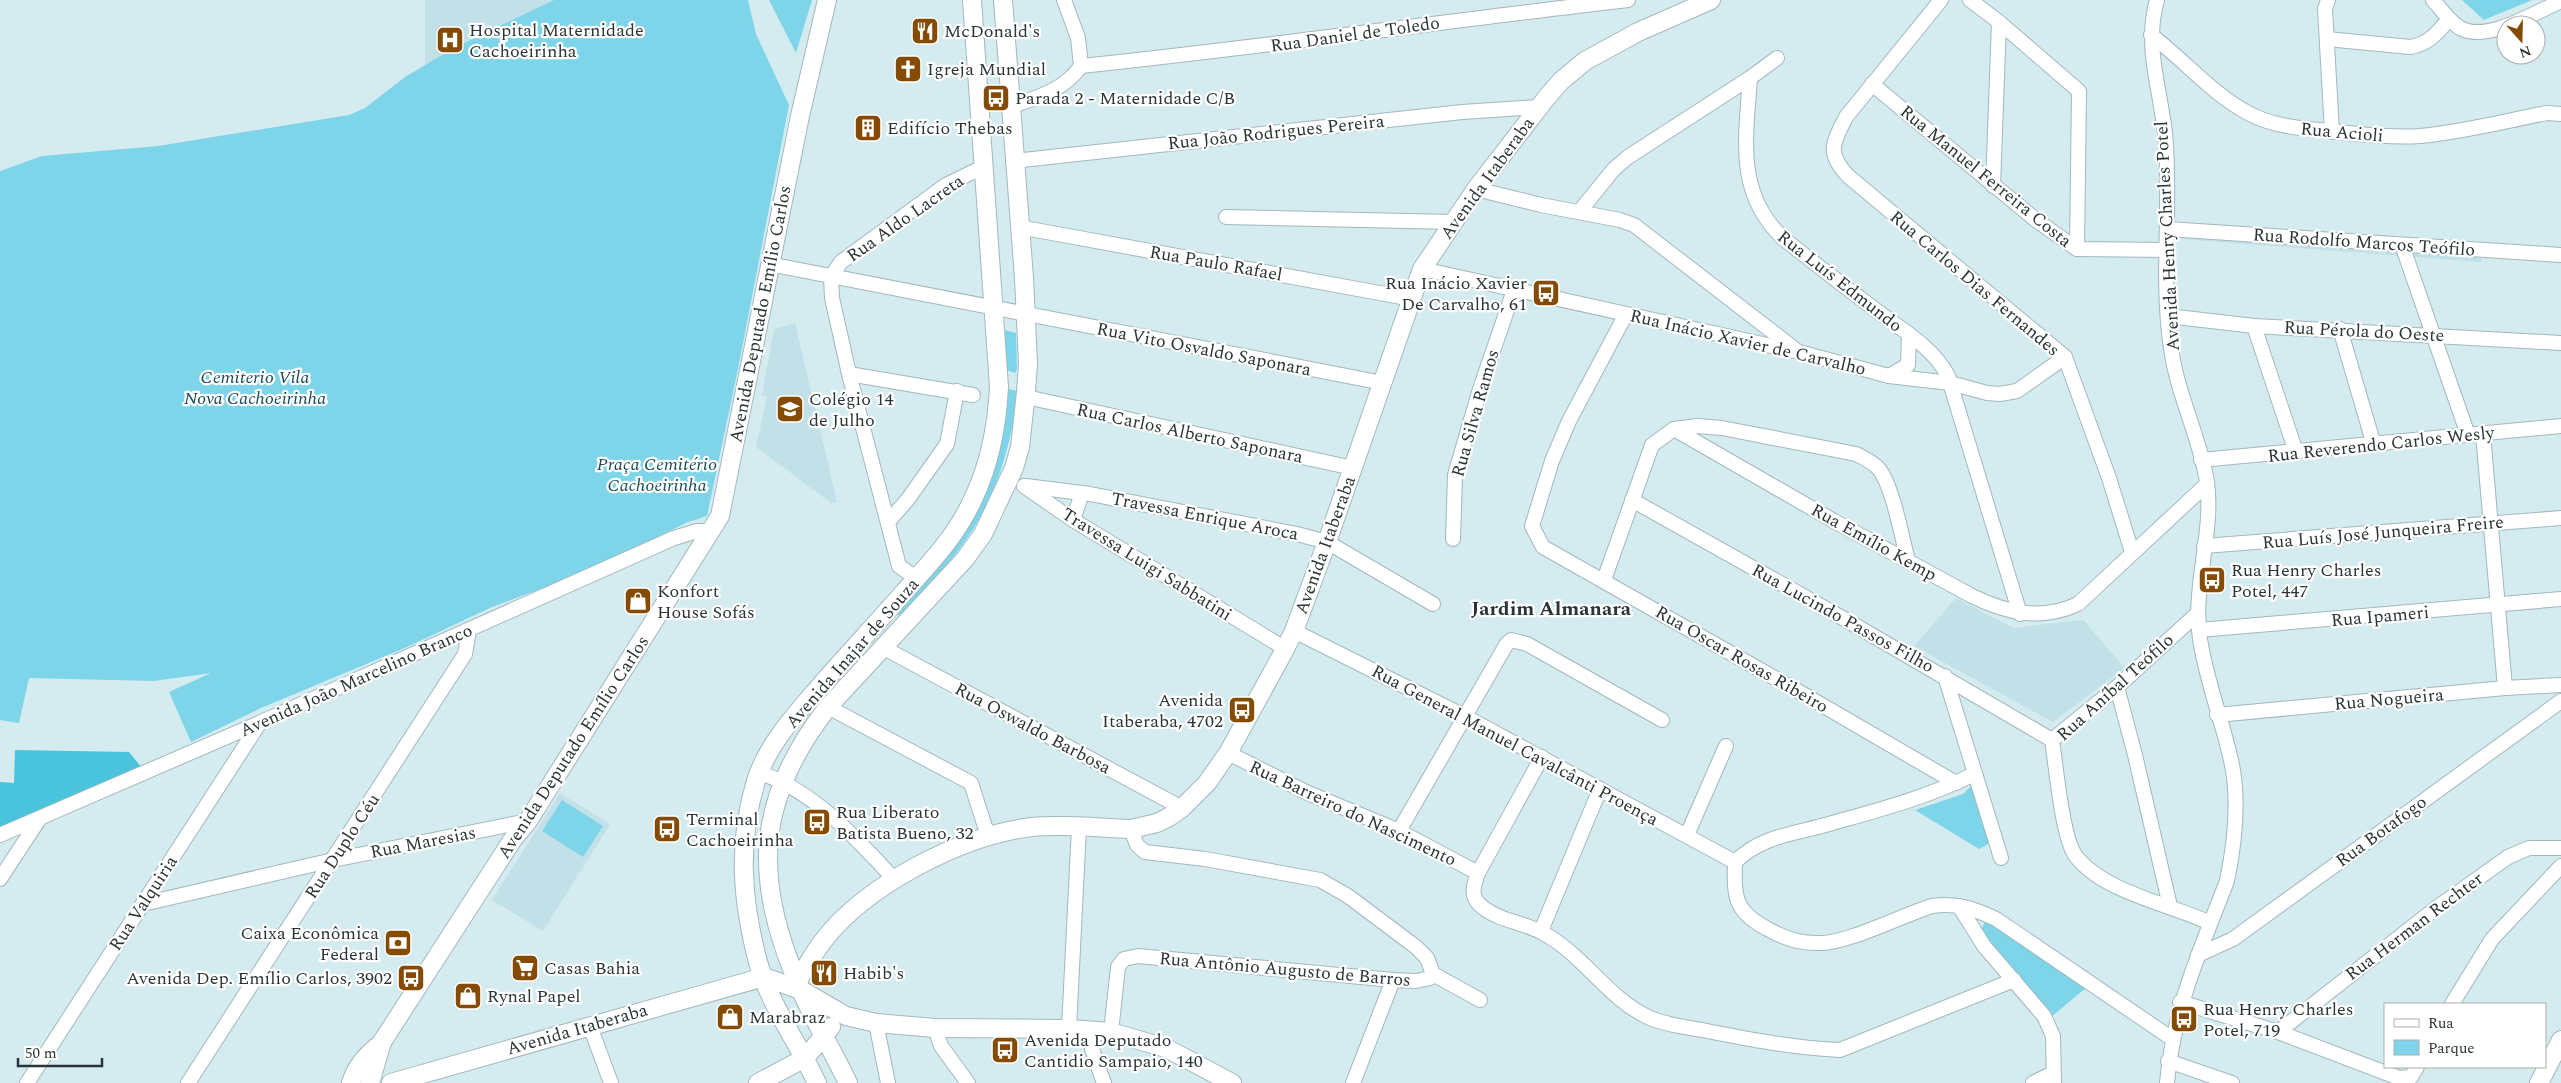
<svg xmlns="http://www.w3.org/2000/svg" width="2561" height="1083" viewBox="0 0 2561 1083" font-family="Spectral,serif">
	<rect width="100%" height="100%" fill="#d4ebf0"/>
	<g fill="#c2e0e8">
		<polygon points="425,0 554,0 425,65"/>
		<polygon points="2182,222 2484,244 2481,262 2181,239"/>
		<polygon points="795,323 837,502 831,503 756,447 767,397 762,395 774,329"/>
		<polygon points="1956,598 2013,628 2083,620 2125,668 2053,722 1914,646"/>
		<polygon points="560,793 610,824 543,931 492,900"/>
	</g>
	<g fill="#7ed5e9">
		<polygon points="554,0 748,0 756,34 789,105 738,369 707,516 688,522 584,573 492,607 407,647 261,708 191,742 169,692 211,673 154,681 29,678 19,723 0,720 0,171 42,156 158,146 349,115 365,108 405,77 454,48"/>
		<polygon points="769,0 812,0 796,53"/>
		<polygon points="2462,0 2532,0 2484,20"/>
		<polygon points="1005,330 1016,333 1017,369 1015,373 1006,370"/>
		<path d="M1008 389 1019 391C1011 442 998 493 969 535 950 564 925 589 902 615L899 616 895 611 942 557Z"/>
		<polygon points="1973,784 1989,834 1988,844 1979,849 1915,810 1963,794"/>
		<polygon points="562,800 603,826 583,857 542,831"/>
		<polygon points="1985,922 2000,928 2087,987 2050,1018 1981,930"/>
	</g>
	<polygon fill="#4ac3dc" points="15,750 129,752 142,768 0,827 0,782 14,783"/>
	<g fill="none" stroke-linecap="round" stroke-linejoin="round">
		<g stroke="#a2b8bd" stroke-width="16">
			<g id="minor">
				<path d="M1941 0 1846 117C1833 143 1826 153 1848 176L2065 357 2109 478 2132 552"/>
				<polyline points="1970,0 1999,22 2079,91 2077,249"/>
				<path d="M2157 0C2144 45 2160 88 2165 133 2172 205 2160 277 2171 348 2177 394 2200 437 2207 482 2214 534 2192 586 2200 639 2206 679 2221 717 2230 756 2240 795 2235 842 2227 881 2200 951 2174 1007 2167 1083"/>
				<polyline points="2328,0 2325,9 2332,132"/>
				<path d="M2433 0C2441 9 2449 21 2460 28 2486 43 2536 12 2561 1"/>
				<path d="M2151 35C2184 60 2211 93 2248 113 2274 127 2301 128 2329 131 2359 134 2390 138 2420 136 2463 132 2505 121 2547 113L2561 114"/>
				<path d="M2327 39 2410 47C2429 44 2438 32 2449 19"/>
				<path d="M1081 66C1264 47 1445 21 1628 0"/>
				<path d="M1750 78C1746 138 1735 194 1784 239 1813 262 1842 285 1872 307 1898 328 1932 345 1948 376L2020 614"/>
				<polyline points="1872,84 2036,220 2077,249 2167,250"/>
				<path d="M1012 106C1039 97 1064 90 1081 66L1078 38 1064 0"/>
				<polyline points="1013,161 1462,112 1539,107"/>
				<polyline points="1993,186 1999,22"/>
				<polyline points="1476,189 1541,205 1620,220 1634,225 1796,350"/>
				<polyline points="1579,212 1614,169 1628,157 1750,78 1777,58"/>
				<polyline points="1226,217 1454,222"/>
				<polyline points="1019,227 1412,299"/>
				<polyline points="2168,229 2561,255"/>
				<polyline points="2402,245 2468,435"/>
				<polyline points="769,264 1383,383"/>
				<polyline points="1422,269 1799,352 1889,376 1950,383 1987,393 2000,394 2017,391 2065,357"/>
				<polyline points="1626,314 1569,421 1552,461 1532,526 1543,547 1803,694 1956,783"/>
				<polyline points="2168,316 2254,326 2561,343"/>
				<polyline points="2254,326 2296,452"/>
				<polyline points="2340,329 2374,445"/>
				<polyline points="849,374 973,395"/>
				<polyline points="1889,376 1908,365 1909,334"/>
				<polyline points="1026,397 1353,468"/>
				<path d="M1674 429 1834 521 1972 596C2007 613 2041 621 2078 604L2207 484"/>
				<polyline points="2483,434 2505,688"/>
				<polyline points="2201,460 2561,426"/>
				<polyline points="1024,486 1073,520 1286,649"/>
				<polyline points="1026,486 1090,494 1297,534 1327,542 1433,604"/>
				<polyline points="1632,500 1846,620 2052,740"/>
				<polyline points="1073,520 1082,493"/>
				<polyline points="888,522 908,499 947,444 957,391"/>
				<polyline points="1453,539 1455,475 1480,389 1514,290"/>
				<polyline points="2204,546 2561,518"/>
				<polyline points="917,579 899,566 849,374 832,298 831,277 841,262 946,185 985,166"/>
				<path d="M1604 580 1652 445 1674 429 1698 426 1722 428 1856 454C1864 458 1873 462 1879 469 1893 487 1902 538 1908 561"/>
				<path d="M2198 613 2117 687 2052 740C2056 765 2062 836 2075 855 2102 892 2170 904 2210 923"/>
				<polyline points="2199,630 2561,599"/>
				<polyline points="1294,631 1464,716 1735,862"/>
				<polyline points="884,648 1182,808"/>
				<polyline points="1945,676 2001,858"/>
				<polyline points="2117,687 2135,755 2170,906"/>
				<polyline points="828,707 971,783 988,836"/>
				<polyline points="2217,715 2505,688 2561,685"/>
				<polyline points="1228,753 1308,793 1399,831 1478,873"/>
				<path d="M1542 757 1478 873C1474 884 1470 895 1479 904 1495 920 1522 922 1541 932 1583 953 1607 999 1650 1018 1666 1025 1685 1027 1702 1030 1747 1039 1794 1048 1840 1050L2014 980"/>
				<path d="M760 773C814 791 856 838 894 879"/>
				<path d="M1974 774C1929 797 1878 810 1829 824 1794 834 1761 836 1735 862 1734 896 1734 911 1766 928 1783 938 1801 944 1821 943 1848 943 1903 915 1932 906 1956 902 1975 909 1996 919L2171 1038"/>
				<polyline points="1399,831 1506,645 1511,640 1527,644 1662,720"/>
				<polyline points="0,835 259,723 674,538 697,531 712,531"/>
				<polyline points="1687,835 1726,746"/>
				<polyline points="0,879 40,818"/>
				<polyline points="143,904 333,860 528,821"/>
				<polyline points="1959,906 1984,946 2044,1016 2053,1036 2054,1083"/>
				<polyline points="1541,931 1600,789"/>
				<polyline points="2198,955 2233,939 2561,701"/>
				<polyline points="1433,974 1480,1000"/>
				<polyline points="2180,1002 2278,1032 2399,1078 2411,1077 2417,1067"/>
				<polyline points="2452,1004 2492,939 2561,866"/>
				<polyline points="876,1023 888,1083"/>
				<polyline points="590,1026 611,1083"/>
				<polyline points="935,1028 941,1046 968,1083"/>
				<polyline points="1069,1029 1079,827"/>
				<polyline points="1091,1030 1092,1049 1104,1083"/>
				<polyline points="1111,1032 1118,967 1124,959 1138,956 1393,980 1416,981 1430,978 1433,974 1427,958 1416,947 1348,896 1320,880 1205,859 1145,852 1137,845 1131,829"/>
				<polyline points="2278,1032 2435,909 2508,857 2529,848 2561,848"/>
				<polyline points="2168,1061 2232,1083"/>
				<polyline points="27,1083 259,724"/>
				<polyline points="188,1083 465,654 469,630"/>
				<polyline points="1353,1083 1393,980"/>
				<polyline points="2033,1083 2053,1073"/>
			</g>
		</g>
		<g stroke="#a2b8bd" stroke-width="20">
			<g id="major">
				<path d="M797 983C805 968 813 954 823 941 866 885 962 835 1032 827 1064 824 1098 828 1131 829L1157 823 1169 817 1182 808 1207 783 1228 753 1283 653 1294 631 1327 542 1422 269 1476 189 1547 97 1561 81 1585 61 1638 32 1711 0"/>
				<path d="M351 1083C356 1066 368 1053 382 1043"/>
				<polyline points="370,1083 382,1042 513,839 528,821 720,516 800,116 827,0"/>
				<polyline points="391,1083 764,977 801,990 846,1016 876,1023 935,1028 1069,1029 1111,1032 1166,1048 1232,1083"/>
				<polyline points="758,1083 805,1058 831,1027"/>
				<path d="M817 1083C798 1043 770 1005 758 962 742 901 737 843 756 781 767 745 796 714 820 686 848 654 877 623 905 591 931 562 957 535 973 499 990 464 997 426 999 387L972 0"/>
				<path d="M848 1083C832 1049 811 1016 797 981 752 876 757 798 828 707L965 559 983 534 1014 468 1020 447 1026 392 1028 363 1024 278 1003 0"/>
				<polyline points="2539,1083 2561,1040"/>
			</g>
		</g>
		<use href="#minor" stroke="#fff" stroke-width="14"/>
		<use href="#major" stroke="#fff" stroke-width="18"/>
	</g>
	<defs>
		<g id="restaurant-square" transform="scale(1.4375)"><rect x="-9" y="-9" width="18" height="18" rx="4" fill="#864b03" stroke="#fff"/><path d="M-5-6h1v4h1v-4h1v4h1v-4h1v5L-1.5 .5V6h-2V.5L-5-1ZM5-6V6H3V1.5H1.5Q1.5-4 5-6Z" fill="#fff"/></g>
		<g id="hospital-square" transform="scale(1.4375)"><rect x="-9" y="-9" width="18" height="18" rx="4" fill="#864b03" stroke="#fff"/><path d="M-5-5h3v3.5h4V-5h3V5h-3V1.5h-4V5h-3Z" fill="#fff"/></g>
		<g id="church-square" transform="scale(1.4375)"><rect x="-9" y="-9" width="18" height="18" rx="4" fill="#864b03" stroke="#fff"/><path d="M-1.2-6h2.4v3.5h3.3v2.4h-3.3V6h-2.4V-.1h-3.3v-2.4h3.3Z" fill="#fff"/></g>
		<g id="bus-square" transform="scale(1.4375)"><rect x="-9" y="-9" width="18" height="18" rx="4" fill="#864b03" stroke="#fff"/><path d="M-5-6H5V4H4V6H2V4H-2V6H-4V4H-5ZM-3.5-4V0h7V-4ZM-3.5 1.2v1.5H-2V1.2ZM2 1.2v1.5H3.5V1.2Z" fill="#fff"/></g>
		<g id="building-square" transform="scale(1.4375)"><rect x="-9" y="-9" width="18" height="18" rx="4" fill="#864b03" stroke="#fff"/><path d="M-4-6H4V6H1V3H-1V6H-4ZM-2.5-4.3h1.7v1.8h-1.7ZM.8-4.3h1.7v1.8H.8ZM-2.5-1h1.7V.8h-1.7ZM.8-1h1.7V.8H.8Z" fill="#fff"/></g>
		<g id="school-square" transform="scale(1.4375)"><rect x="-9" y="-9" width="18" height="18" rx="4" fill="#864b03" stroke="#fff"/><path d="M0-5L7-2L0 1L-7-2ZM-4 1L0 2.5L4 1V4Q0 6-4 4Z" fill="#fff"/></g>
		<g id="shop-square" transform="scale(1.4375)"><rect x="-9" y="-9" width="18" height="18" rx="4" fill="#864b03" stroke="#fff"/><path d="M-5-2.5h2.3a2.7 3.5 0 0 1 5.4 0H5L5.5 6h-11ZM-1.5-2.5h3a1.5 2.3 0 0 0-3 0Z" fill="#fff"/></g>
		<g id="bank-square" transform="scale(1.4375)"><rect x="-9" y="-9" width="18" height="18" rx="4" fill="#864b03" stroke="#fff"/><path d="M-6-4H6V4H-6ZM0-2.3a2.3 2.3 0 1 0 0 4.6a2.3 2.3 0 1 0 0-4.6Z" fill="#fff"/></g>
		<g id="supermarket-square" transform="scale(1.4375)"><rect x="-9" y="-9" width="18" height="18" rx="4" fill="#864b03" stroke="#fff"/><path d="M-6-5.5h2.5l.6 2H6L4.5 2H-2.5L-4.4-4H-6ZM-1.5 3.2a1.3 1.3 0 1 0 .1 0ZM3 3.2a1.3 1.3 0 1 0 .1 0Z" fill="#fff"/></g>
	</defs>
	<g fill-rule="evenodd">
		<use href="#restaurant-square" x="925" y="31"/>
		<use href="#hospital-square" x="450" y="40"/>
		<use href="#church-square" x="908" y="69"/>
		<use href="#bus-square" x="996" y="98"/>
		<use href="#building-square" x="868" y="128"/>
		<use href="#bus-square" x="1546" y="293"/>
		<use href="#school-square" x="790" y="409"/>
		<use href="#bus-square" x="2212" y="580"/>
		<use href="#shop-square" x="638" y="601"/>
		<use href="#bus-square" x="1242" y="710"/>
		<use href="#bus-square" x="817" y="822"/>
		<use href="#bus-square" x="667" y="829"/>
		<use href="#bank-square" x="398" y="943"/>
		<use href="#supermarket-square" x="525" y="968"/>
		<use href="#restaurant-square" x="824" y="973"/>
		<use href="#bus-square" x="411" y="978"/>
		<use href="#shop-square" x="468" y="996"/>
		<use href="#shop-square" x="730" y="1017"/>
		<use href="#bus-square" x="2184" y="1019"/>
		<use href="#bus-square" x="1005" y="1050"/>
	</g>
	<g text-anchor="middle" stroke-width="4.5" stroke-linejoin="round" paint-order="stroke">
		<g font-size="18" fill="#2b3436" stroke="#fff" text-anchor="start">
			<text x="469" y="36">Hospital Maternidade<tspan x="469" dy="21">Cachoeirinha</tspan></text>
			<text x="944" y="37">McDonald's</text>
			<text x="927" y="75">Igreja Mundial</text>
			<text x="1015" y="104">Parada 2 - Maternidade C/B</text>
			<text x="887" y="134">Edifício Thebas</text>
			<text x="1527" y="289" text-anchor="end">Rua Inácio Xavier<tspan x="1527" dy="21">De Carvalho, 61</tspan></text>
			<text x="809" y="405">Colégio 14<tspan x="809" dy="21">de Julho</tspan></text>
			<text x="2231" y="576">Rua Henry Charles<tspan x="2231" dy="21">Potel, 447</tspan></text>
			<text x="657" y="597">Konfort<tspan x="657" dy="21">House Sofás</tspan></text>
			<text x="1223" y="706" text-anchor="end">Avenida<tspan x="1223" dy="21">Itaberaba, 4702</tspan></text>
			<text x="836" y="818">Rua Liberato<tspan x="836" dy="21">Batista Bueno, 32</tspan></text>
			<text x="686" y="825">Terminal<tspan x="686" dy="21">Cachoeirinha</tspan></text>
			<text x="379" y="939" text-anchor="end">Caixa Econômica<tspan x="379" dy="21">Federal</tspan></text>
			<text x="544" y="974">Casas Bahia</text>
			<text x="843" y="979">Habib's</text>
			<text x="392" y="984" text-anchor="end">Avenida Dep. Emílio Carlos, 3902</text>
			<text x="487" y="1002">Rynal Papel</text>
			<text x="2203" y="1015">Rua Henry Charles<tspan x="2203" dy="21">Potel, 719</tspan></text>
			<text x="749" y="1023">Marabraz</text>
			<text x="1024" y="1046">Avenida Deputado<tspan x="1024" dy="21">Cantidio Sampaio, 140</tspan></text>
		</g>
		<g font-size="18" fill="#2b3436" stroke="#fff">
			<text transform="translate(1355 34) rotate(-8)" y="6">Rua Daniel de Toledo</text>
			<text transform="translate(1276 132) rotate(-6)" y="6">Rua João Rodrigues Pereira</text>
			<text transform="translate(2342 132) rotate(5)" y="6">Rua Acioli</text>
			<text transform="translate(1986 176) rotate(39)" y="6">Rua Manuel Ferreira Costa</text>
			<text transform="translate(1487 178) rotate(-54)" y="6">Avenida Itaberaba</text>
			<text transform="translate(905 218) rotate(-35)" y="6">Rua Aldo Lacreta</text>
			<text transform="translate(2167 236) rotate(-93)" y="6">Avenida Henry Charles Potel</text>
			<text transform="translate(2364 242) rotate(4)" y="6">Rua Rodolfo Marcos Teófilo</text>
			<text transform="translate(1216 263) rotate(10)" y="6">Rua Paulo Rafael</text>
			<text transform="translate(1840 281) rotate(38)" y="6">Rua Luís Edmundo</text>
			<text transform="translate(1975 283) rotate(40)" y="6">Rua Carlos Dias Fernandes</text>
			<text transform="translate(760 314) rotate(-79)" y="6">Avenida Deputado Emílio Carlos</text>
			<text transform="translate(2364 331) rotate(3)" y="6">Rua Pérola do Oeste</text>
			<text transform="translate(1748 342) rotate(13)" y="6">Rua Inácio Xavier de Carvalho</text>
			<text transform="translate(1204 349) rotate(11)" y="6">Rua Vito Osvaldo Saponara</text>
			<text transform="translate(1475 413) rotate(-74)" y="6">Rua Silva Ramos</text>
			<text transform="translate(1190 433) rotate(12)" y="6">Rua Carlos Alberto Saponara</text>
			<text transform="translate(2381 444) rotate(-6)" y="6">Rua Reverendo Carlos Wesly</text>
			<text transform="translate(1205 516) rotate(11)" y="6">Travessa Enrique Aroca</text>
			<text transform="translate(2383 532) rotate(-5)" y="6">Rua Luís José Junqueira Freire</text>
			<text transform="translate(1874 542) rotate(29)" y="6">Rua Emílio Kemp</text>
			<text transform="translate(1325 545) rotate(-70)" y="6">Avenida Itaberaba</text>
			<text transform="translate(1147 564) rotate(32)" y="6">Travessa Luigi Sabbatini</text>
			<text transform="translate(2380 616) rotate(-5)" y="6">Rua Ipameri</text>
			<text transform="translate(1843 618) rotate(29)" y="6">Rua Lucindo Passos Filho</text>
			<text transform="translate(852 653) rotate(-49)" y="6">Avenida Inajar de Souza</text>
			<text transform="translate(1742 659) rotate(30)" y="6">Rua Oscar Rosas Ribeiro</text>
			<text transform="translate(356 680) rotate(-24)" y="6">Avenida João Marcelino Branco</text>
			<text transform="translate(2115 687) rotate(-42)" y="6">Rua Aníbal Teófilo</text>
			<text transform="translate(2389 699) rotate(-5)" y="6">Rua Nogueira</text>
			<text transform="translate(1033 728) rotate(28)" y="6">Rua Oswaldo Barbosa</text>
			<text transform="translate(1515 745) rotate(28)" y="6">Rua General Manuel Cavalcânti Proença</text>
			<text transform="translate(573 747) rotate(-57)" y="6">Avenida Deputado Emílio Carlos</text>
			<text transform="translate(1353 813) rotate(25)" y="6">Rua Barreiro do Nascimento</text>
			<text transform="translate(2381 831) rotate(-36)" y="6">Rua Botafogo</text>
			<text transform="translate(423 842) rotate(-11)" y="6">Rua Maresias</text>
			<text transform="translate(342 846) rotate(-57)" y="6">Rua Duplo Céu</text>
			<text transform="translate(143 903) rotate(-57)" y="6">Rua Valquiria</text>
			<text transform="translate(2414 926) rotate(-37)" y="6">Rua Herman Rechter</text>
			<text transform="translate(1285 969) rotate(5)" y="6">Rua Antônio Augusto de Barros</text>
			<text transform="translate(577 1029) rotate(-16)" y="6">Avenida Itaberaba</text>
		</g>
		<g font-size="18" font-style="italic" fill="#174b56" stroke="#fff">
			<text x="255" y="383">Cemiterio Vila<tspan x="255" dy="21">Nova Cachoeirinha</tspan></text>
			<text x="657" y="470">Praça Cemitério<tspan x="657" dy="21">Cachoeirinha</tspan></text>
		</g>
		<g font-size="20" font-weight="bold" fill="#2b3436" stroke="#fff">
			<text x="1551" y="615">Jardim Almanara</text>
		</g>
	</g>
	<rect x="2384" y="1003" width="162" height="65" fill="#ffffff" stroke="#aaaeaf"/>
	<rect x="2394" y="1019" width="25" height="8" fill="#ffffff" stroke="#aaaeaf"/>
	<text x="2428" y="1028" font-size="15" fill="#2b3436">Rua</text>
	<rect x="2394" y="1040" width="25" height="15" fill="#7ed5e9" stroke="#aaaeaf"/>
	<text x="2428" y="1053" font-size="15" fill="#2b3436">Parque</text>
	<g transform="translate(2521 40) rotate(160)"><circle r="24" fill="#ffffff" stroke="#aaaeaf"/>
	<path d="M0-4L9 19L0 12L-9 19Z" fill="#864b03"/>
	<text y="-8" font-size="14" font-weight="bold" text-anchor="middle" fill="#2b3436">N</text>
	</g>
	<path d="M18 1058v8h84v-8" fill="none" stroke="#2b3436" stroke-width="2.5"/>
	<text x="25" y="1058" font-size="15" fill="#2b3436" stroke="#ffffff" stroke-width="4" paint-order="stroke">50 m</text>
</svg>
